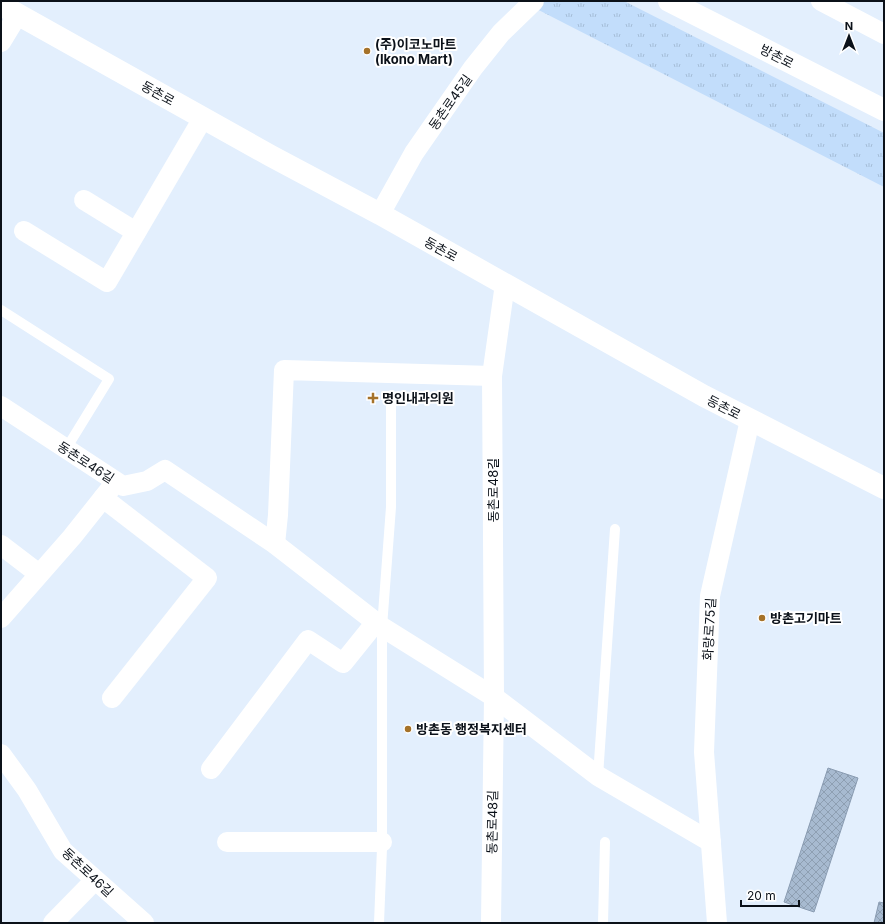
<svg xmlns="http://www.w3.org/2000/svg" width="885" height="924" viewBox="0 0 885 924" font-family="Inter,'Noto Sans KR',sans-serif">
	<defs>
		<pattern id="grass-tufts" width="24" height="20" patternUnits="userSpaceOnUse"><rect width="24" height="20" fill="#c2ddfb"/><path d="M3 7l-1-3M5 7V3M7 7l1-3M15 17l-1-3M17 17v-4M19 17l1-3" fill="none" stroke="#a5bdd7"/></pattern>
		<pattern id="building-cross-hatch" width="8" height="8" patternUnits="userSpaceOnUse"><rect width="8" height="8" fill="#a7bad0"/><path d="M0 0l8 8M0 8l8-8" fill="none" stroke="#8e9fb2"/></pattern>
	</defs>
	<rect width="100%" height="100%" fill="#e3effd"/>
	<polygon fill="url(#grass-tufts)" points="521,1 624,1 884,133 884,187"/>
	<g fill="url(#building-cross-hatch)" stroke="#8a9cb2">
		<polygon points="828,768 858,778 814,912 784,902"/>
		<polygon points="879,902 884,903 884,923 874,923"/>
	</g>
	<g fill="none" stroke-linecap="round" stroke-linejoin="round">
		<g stroke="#fff" stroke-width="10">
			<polyline points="1,310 109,379 66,449"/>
			<polyline points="598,776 615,529"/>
			<polyline points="379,923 382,848 382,627 391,507 391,403"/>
			<polyline points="603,923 605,842"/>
		</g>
		<g stroke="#fff" stroke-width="20">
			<polyline points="821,1 884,34"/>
			<polyline points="1,42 18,14"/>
			<polyline points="84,200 136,232"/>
			<polyline points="380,214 414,153 473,68 501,33 534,1"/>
			<polyline points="24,231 107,282 203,118"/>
			<polyline points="1,406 123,486 147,481 165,470 275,544 382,627 494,697 598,776 711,842"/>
			<polyline points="103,498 207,578 112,698"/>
			<polyline points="275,544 278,515 284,370 492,376"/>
			<polyline points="1,545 39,574"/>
			<polyline points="1,618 72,537 111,488"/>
			<polyline points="1,754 27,790 63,851 144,923"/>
			<polyline points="211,769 308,640 343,663 376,622"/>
			<polyline points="227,842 382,842"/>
			<polyline points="53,923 95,880"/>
			<polyline points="491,923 494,697 492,376 505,284"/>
			<polyline points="717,923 704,752 710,596 750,420"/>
		</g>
		<polyline stroke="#fff" stroke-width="22" points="669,1 884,110"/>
		<polyline stroke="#fff" stroke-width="22" points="1,5 271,156 380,214 704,396 884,488"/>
	</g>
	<g fill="#a57229" stroke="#fff" stroke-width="1.5">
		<circle cx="367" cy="51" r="4"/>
		<path d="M371 392h4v4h4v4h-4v4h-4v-4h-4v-4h4z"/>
		<circle cx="762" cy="618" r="4"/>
		<circle cx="408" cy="729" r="4"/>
	</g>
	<g text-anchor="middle" stroke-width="4" stroke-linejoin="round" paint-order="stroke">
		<g font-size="13" font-weight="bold" fill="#0b1119" stroke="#fff" text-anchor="start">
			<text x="375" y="49">(주)이코노마트<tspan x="375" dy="15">(Ikono Mart)</tspan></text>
			<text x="382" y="403">명인내과의원</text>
			<text x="770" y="623">방촌고기마트</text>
			<text x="416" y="734">방촌동 행정복지센터</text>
		</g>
		<g font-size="13" fill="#0b1119" stroke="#fff">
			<text transform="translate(777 56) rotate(27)" y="5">방촌로</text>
			<text transform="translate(158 93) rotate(29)" y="5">동촌로</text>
			<text transform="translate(450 102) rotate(-55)" y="5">동촌로45길</text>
			<text transform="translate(441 249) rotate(29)" y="5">동촌로</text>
			<text transform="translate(724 407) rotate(27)" y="5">동촌로</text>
			<text transform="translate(86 462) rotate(33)" y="5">동촌로46길</text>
			<text transform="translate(493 490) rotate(-90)" y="5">동촌로48길</text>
			<text transform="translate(709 629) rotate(-87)" y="5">화랑로75길</text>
			<text transform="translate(492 822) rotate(-89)" y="5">동촌로48길</text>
			<text transform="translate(88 872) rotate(43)" y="5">동촌로46길</text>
		</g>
	</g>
	<rect width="885" height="924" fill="none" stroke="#0b1119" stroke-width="4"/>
	<g transform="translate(849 36)" stroke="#ffffff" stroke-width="3" paint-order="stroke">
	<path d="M0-3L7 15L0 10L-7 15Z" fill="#0b1119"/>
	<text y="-6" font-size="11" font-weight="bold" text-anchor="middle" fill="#0b1119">N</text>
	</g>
	<path d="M741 900v6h58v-6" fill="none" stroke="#0b1119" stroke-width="2"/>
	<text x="747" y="900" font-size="12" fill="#0b1119" stroke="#ffffff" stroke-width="3" paint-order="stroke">20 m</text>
</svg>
